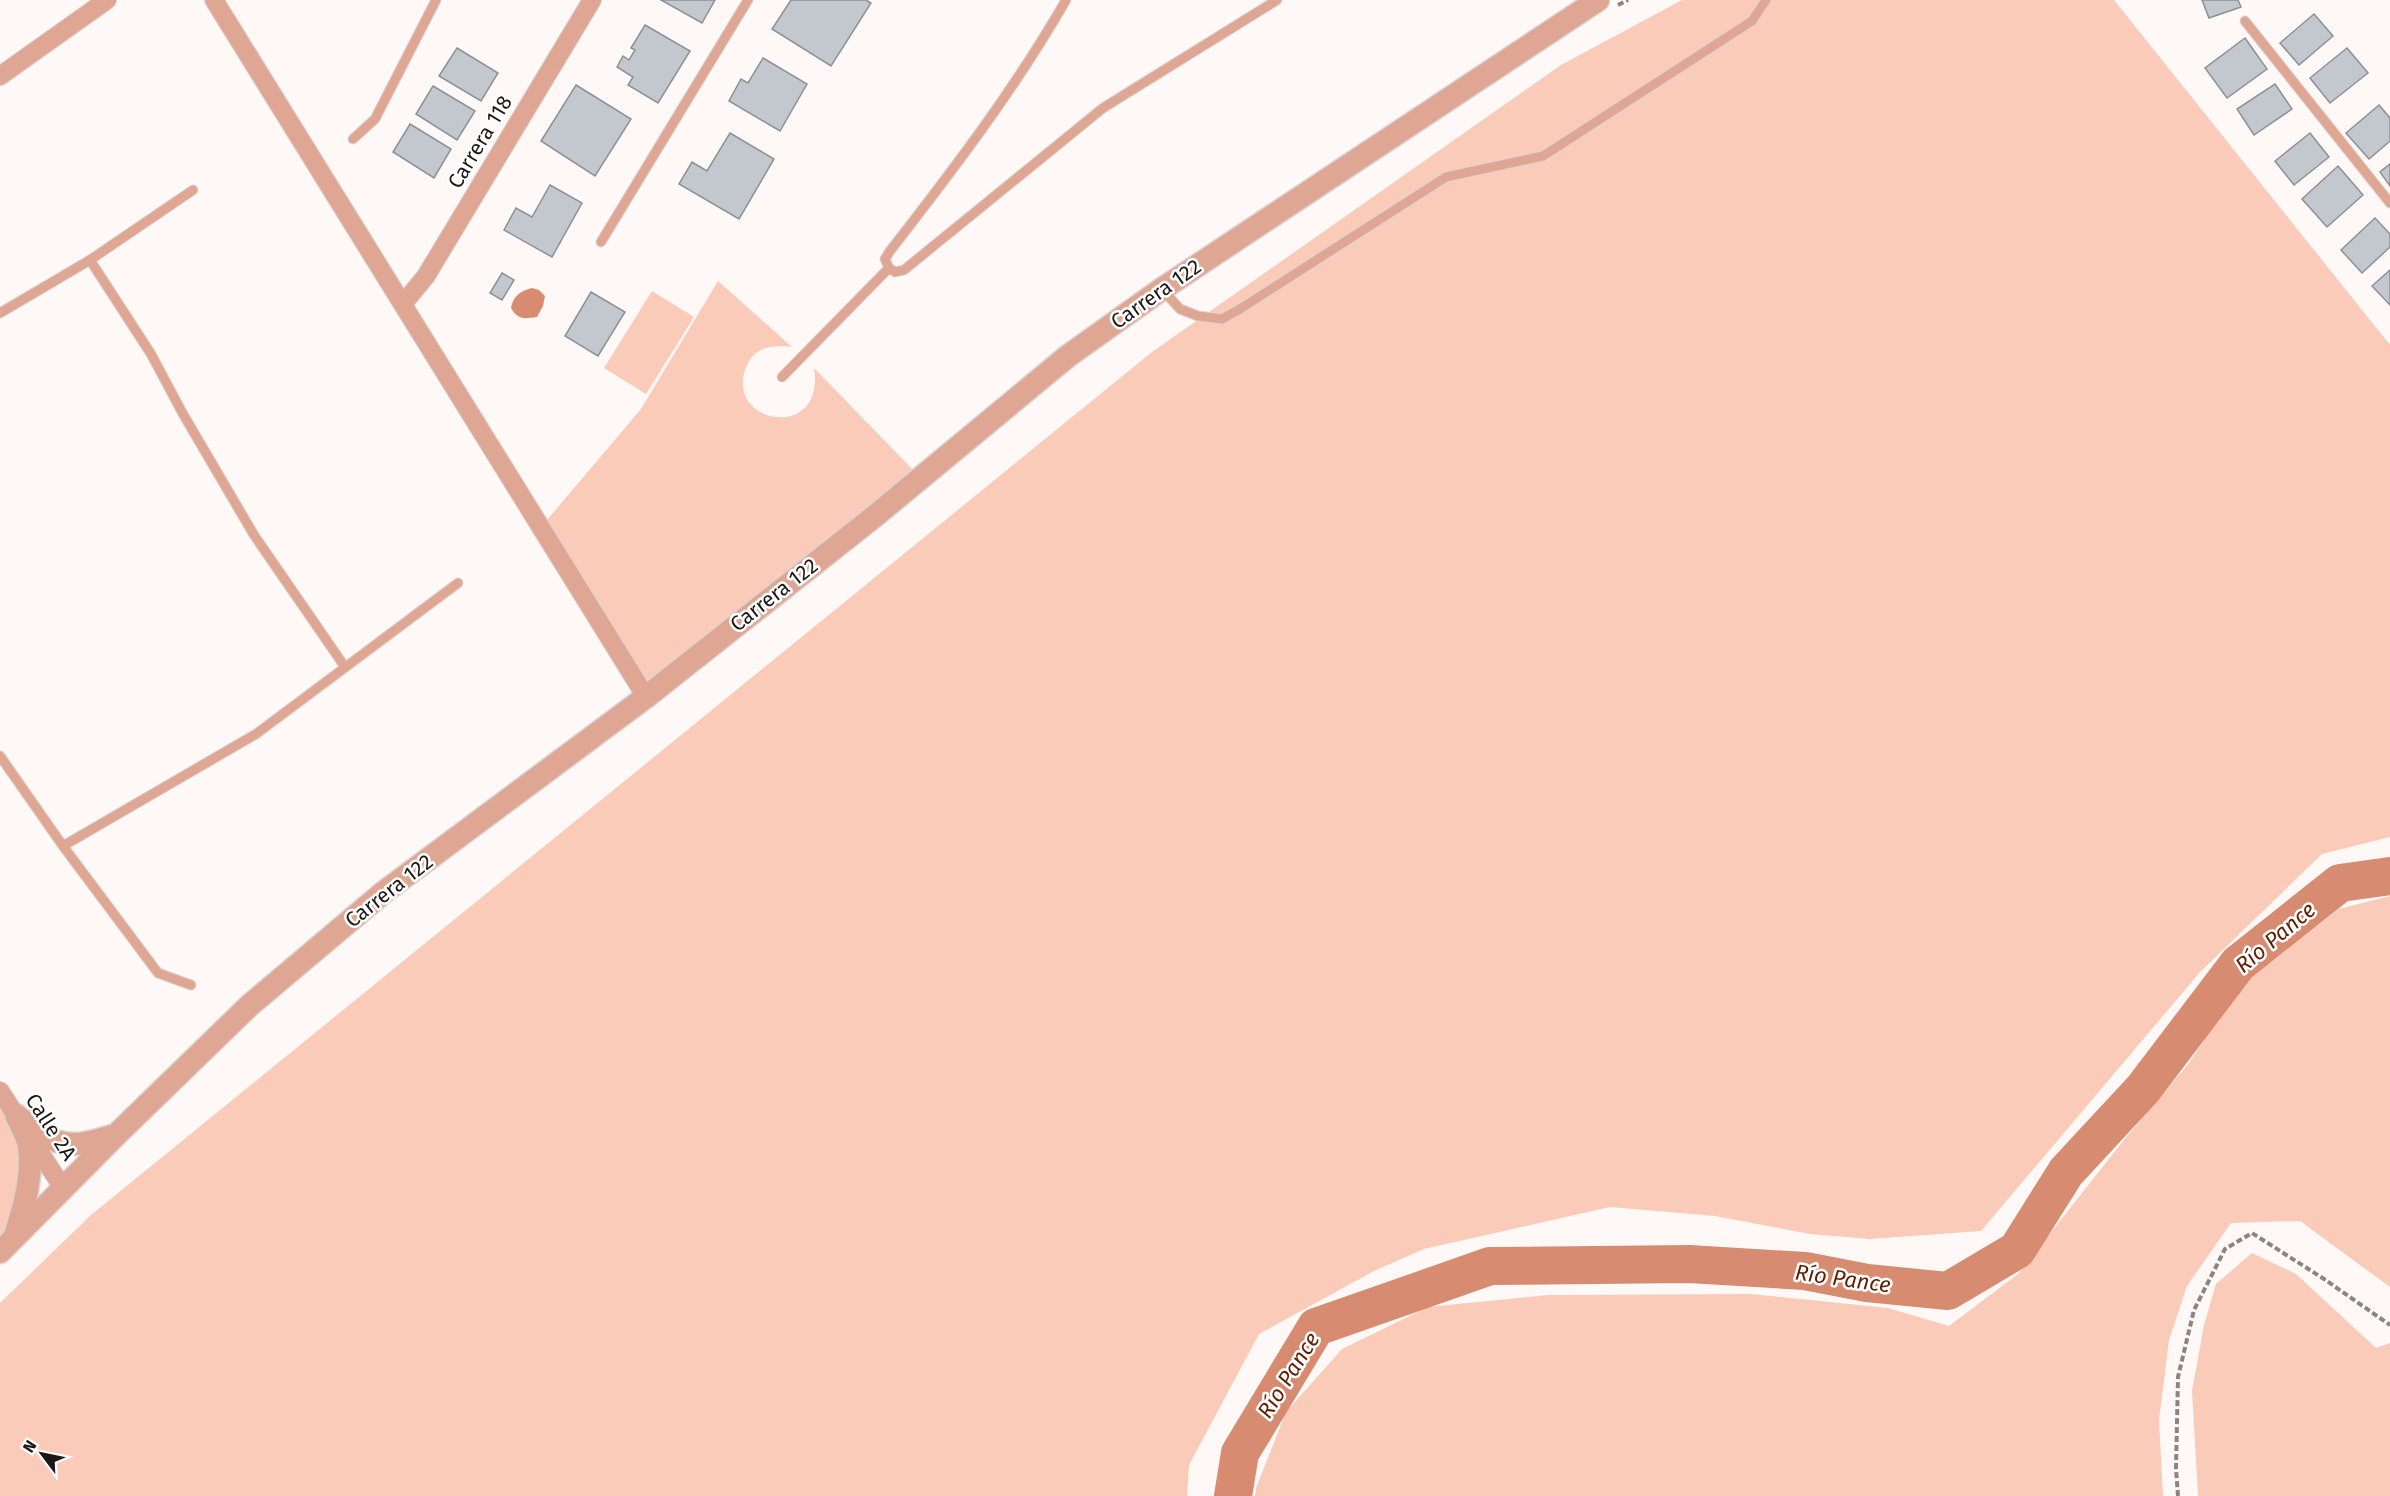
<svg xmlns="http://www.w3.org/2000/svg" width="2390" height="1496" viewBox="0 0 2390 1496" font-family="'Fira Sans',sans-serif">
	<rect width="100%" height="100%" fill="#fef9f7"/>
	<g fill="#fbcbb9">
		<polygon points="1682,0 2114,0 2390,345 2390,837 2322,854 2200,972 1981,1231 1870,1239 1810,1234 1715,1216 1610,1207 1424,1249 1374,1271 1259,1334 1189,1465 1187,1496 0,1496 0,1303 91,1215 1152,352 1561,65"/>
		<path d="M718 281 792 347C775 345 757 346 748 363 718 423 826 445 814 368L920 477 646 697 541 527 641 409Z"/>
		<polygon points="652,291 694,317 646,394 604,368"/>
		<polygon points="2390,896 2390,1287 2300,1221 2231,1223 2187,1286 2169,1340 2159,1420 2163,1496 1255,1496 1256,1488 1286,1412 1342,1349 1428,1307 1548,1295 1751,1294 1888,1308 1949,1326 2018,1274 2123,1141 2189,1063 2239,987 2339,909"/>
		<polygon points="0,1091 29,1144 0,1252"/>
		<polygon points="2252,1253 2296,1274 2376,1348 2390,1343 2390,1496 2198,1496 2192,1391 2204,1325 2216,1284"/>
	</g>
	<path fill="#d78c71" d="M532 288 539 290 545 296 543 306 537 317C524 319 518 320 511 308 513 296 520 291 532 288Z"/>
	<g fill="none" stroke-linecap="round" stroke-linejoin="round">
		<polyline stroke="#d78c71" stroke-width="38" points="1233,1496 1240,1453 1316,1327 1490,1266 1689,1264 1805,1271 1867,1283 1948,1291 2017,1250 2066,1172 2143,1089 2238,964 2340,883 2390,876"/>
	</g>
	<g fill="#c3c8ce" stroke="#8d9197" stroke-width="1.5">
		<polygon points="661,0 715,0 702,23"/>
		<polygon points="791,0 866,0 871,3 831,66 772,29"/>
		<polygon points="2202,0 2238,0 2241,7 2209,18"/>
		<polygon points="2314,14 2333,36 2299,65 2280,43"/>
		<polygon points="645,25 690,51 658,103 628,85 633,77 617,67 623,56 629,60 635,50 631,48"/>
		<polygon points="2245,38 2267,69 2227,98 2205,68"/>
		<polygon points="457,48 498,73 481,101 439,76"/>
		<polygon points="2347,48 2368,73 2330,103 2310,78"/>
		<polygon points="763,58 807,84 780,131 729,101 741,79 748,83"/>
		<polygon points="2275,84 2292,109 2254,135 2237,109"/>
		<polygon points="576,85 631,119 595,176 541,141"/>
		<polygon points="433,86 475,111 457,140 416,114"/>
		<polygon points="2379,105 2390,118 2390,141 2369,159 2346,133"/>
		<polygon points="410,124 451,149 434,178 393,152"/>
		<polygon points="730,133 774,159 739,219 679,184 692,162 707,171"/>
		<polygon points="2310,133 2329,157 2294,185 2275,161"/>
		<polygon points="2390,164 2390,186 2380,172"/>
		<polygon points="2338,166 2363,195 2327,227 2302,199"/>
		<polygon points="550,185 582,203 552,257 504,230 516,208 532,217"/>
		<polygon points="2375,218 2390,234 2390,247 2362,273 2341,250"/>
		<polygon points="2390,270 2390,305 2372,286"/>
		<polygon points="502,273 514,280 502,300 490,293"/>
		<polygon points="591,292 625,312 598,356 565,336"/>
	</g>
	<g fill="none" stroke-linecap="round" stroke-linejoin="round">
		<g stroke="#dad5d3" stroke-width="11">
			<g id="service">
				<polyline points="2245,21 2390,203"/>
				<polyline points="353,139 375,119 436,0"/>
				<polyline points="601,242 748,0"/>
				<polyline points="90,260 151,354 183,414 254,535 345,667"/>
				<polyline points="889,268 895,272 904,270 1103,108 1277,0"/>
				<path d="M889 268 885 259 890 251C953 170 1015 89 1066 0"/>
				<polyline points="1162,289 1180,309 1198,316 1222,319 1240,309 1446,177 1543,156 1752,21 1766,0"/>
				<polyline points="0,313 90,260 193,190"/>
				<polyline points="782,377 889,268"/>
				<polyline points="0,756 63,846 158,973 191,985"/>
				<polyline points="63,846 256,734 458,583"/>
			</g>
		</g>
		<g stroke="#dad5d3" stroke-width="20">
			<g id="minor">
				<polyline points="214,0 646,697"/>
				<polyline points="0,76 107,0"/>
				<polyline points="403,304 426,276 592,0"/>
				<polyline points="0,1091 63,1188"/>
			</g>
		</g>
		<g stroke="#dad5d3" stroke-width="25">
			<g id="tertiary">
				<path d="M17 1116C55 1145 65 1151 112 1136"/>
				<path d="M15 1235C24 1207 33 1176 29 1146 27 1136 20 1124 16 1115"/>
				<polyline points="0,1252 117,1134 250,1005 384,892 646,697 876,515 1068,356 1162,289 1598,0"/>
			</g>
		</g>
		<g stroke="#898583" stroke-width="4" stroke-dasharray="6 3" stroke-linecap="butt">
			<polyline points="1618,5 1628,0"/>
			<polyline points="2178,1496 2176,1468 2178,1377 2194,1310 2225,1249 2252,1233 2324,1279 2390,1325"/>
		</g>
		<use href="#service" stroke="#dfa793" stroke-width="9"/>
		<use href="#minor" stroke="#dfa793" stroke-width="18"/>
		<use href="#tertiary" stroke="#dfa793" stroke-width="22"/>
	</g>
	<g text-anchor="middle" stroke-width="5" stroke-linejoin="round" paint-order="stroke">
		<g font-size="21" fill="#1a1716" stroke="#fff">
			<text transform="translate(480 142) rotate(-59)" y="7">Carrera 118</text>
			<text transform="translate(1156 294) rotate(-35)" y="7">Carrera 122</text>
			<text transform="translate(774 595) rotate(-38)" y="7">Carrera 122</text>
			<text transform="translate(389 891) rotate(-38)" y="7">Carrera 122</text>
			<text transform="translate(51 1127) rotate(57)" y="7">Calle 2A</text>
		</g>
		<g font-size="22" font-style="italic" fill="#601e00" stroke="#fff">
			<text transform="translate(2275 937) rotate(-40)" y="8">Río Pance</text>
			<text transform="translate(1843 1278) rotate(8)" y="8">Río Pance</text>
			<text transform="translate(1288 1375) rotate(-58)" y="8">Río Pance</text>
		</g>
	</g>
	<g transform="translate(42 1454) rotate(302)" stroke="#ffffff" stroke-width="4.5" paint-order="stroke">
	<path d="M0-4.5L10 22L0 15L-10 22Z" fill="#1a1716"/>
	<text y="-9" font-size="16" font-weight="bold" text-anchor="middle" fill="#1a1716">N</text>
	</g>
</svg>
